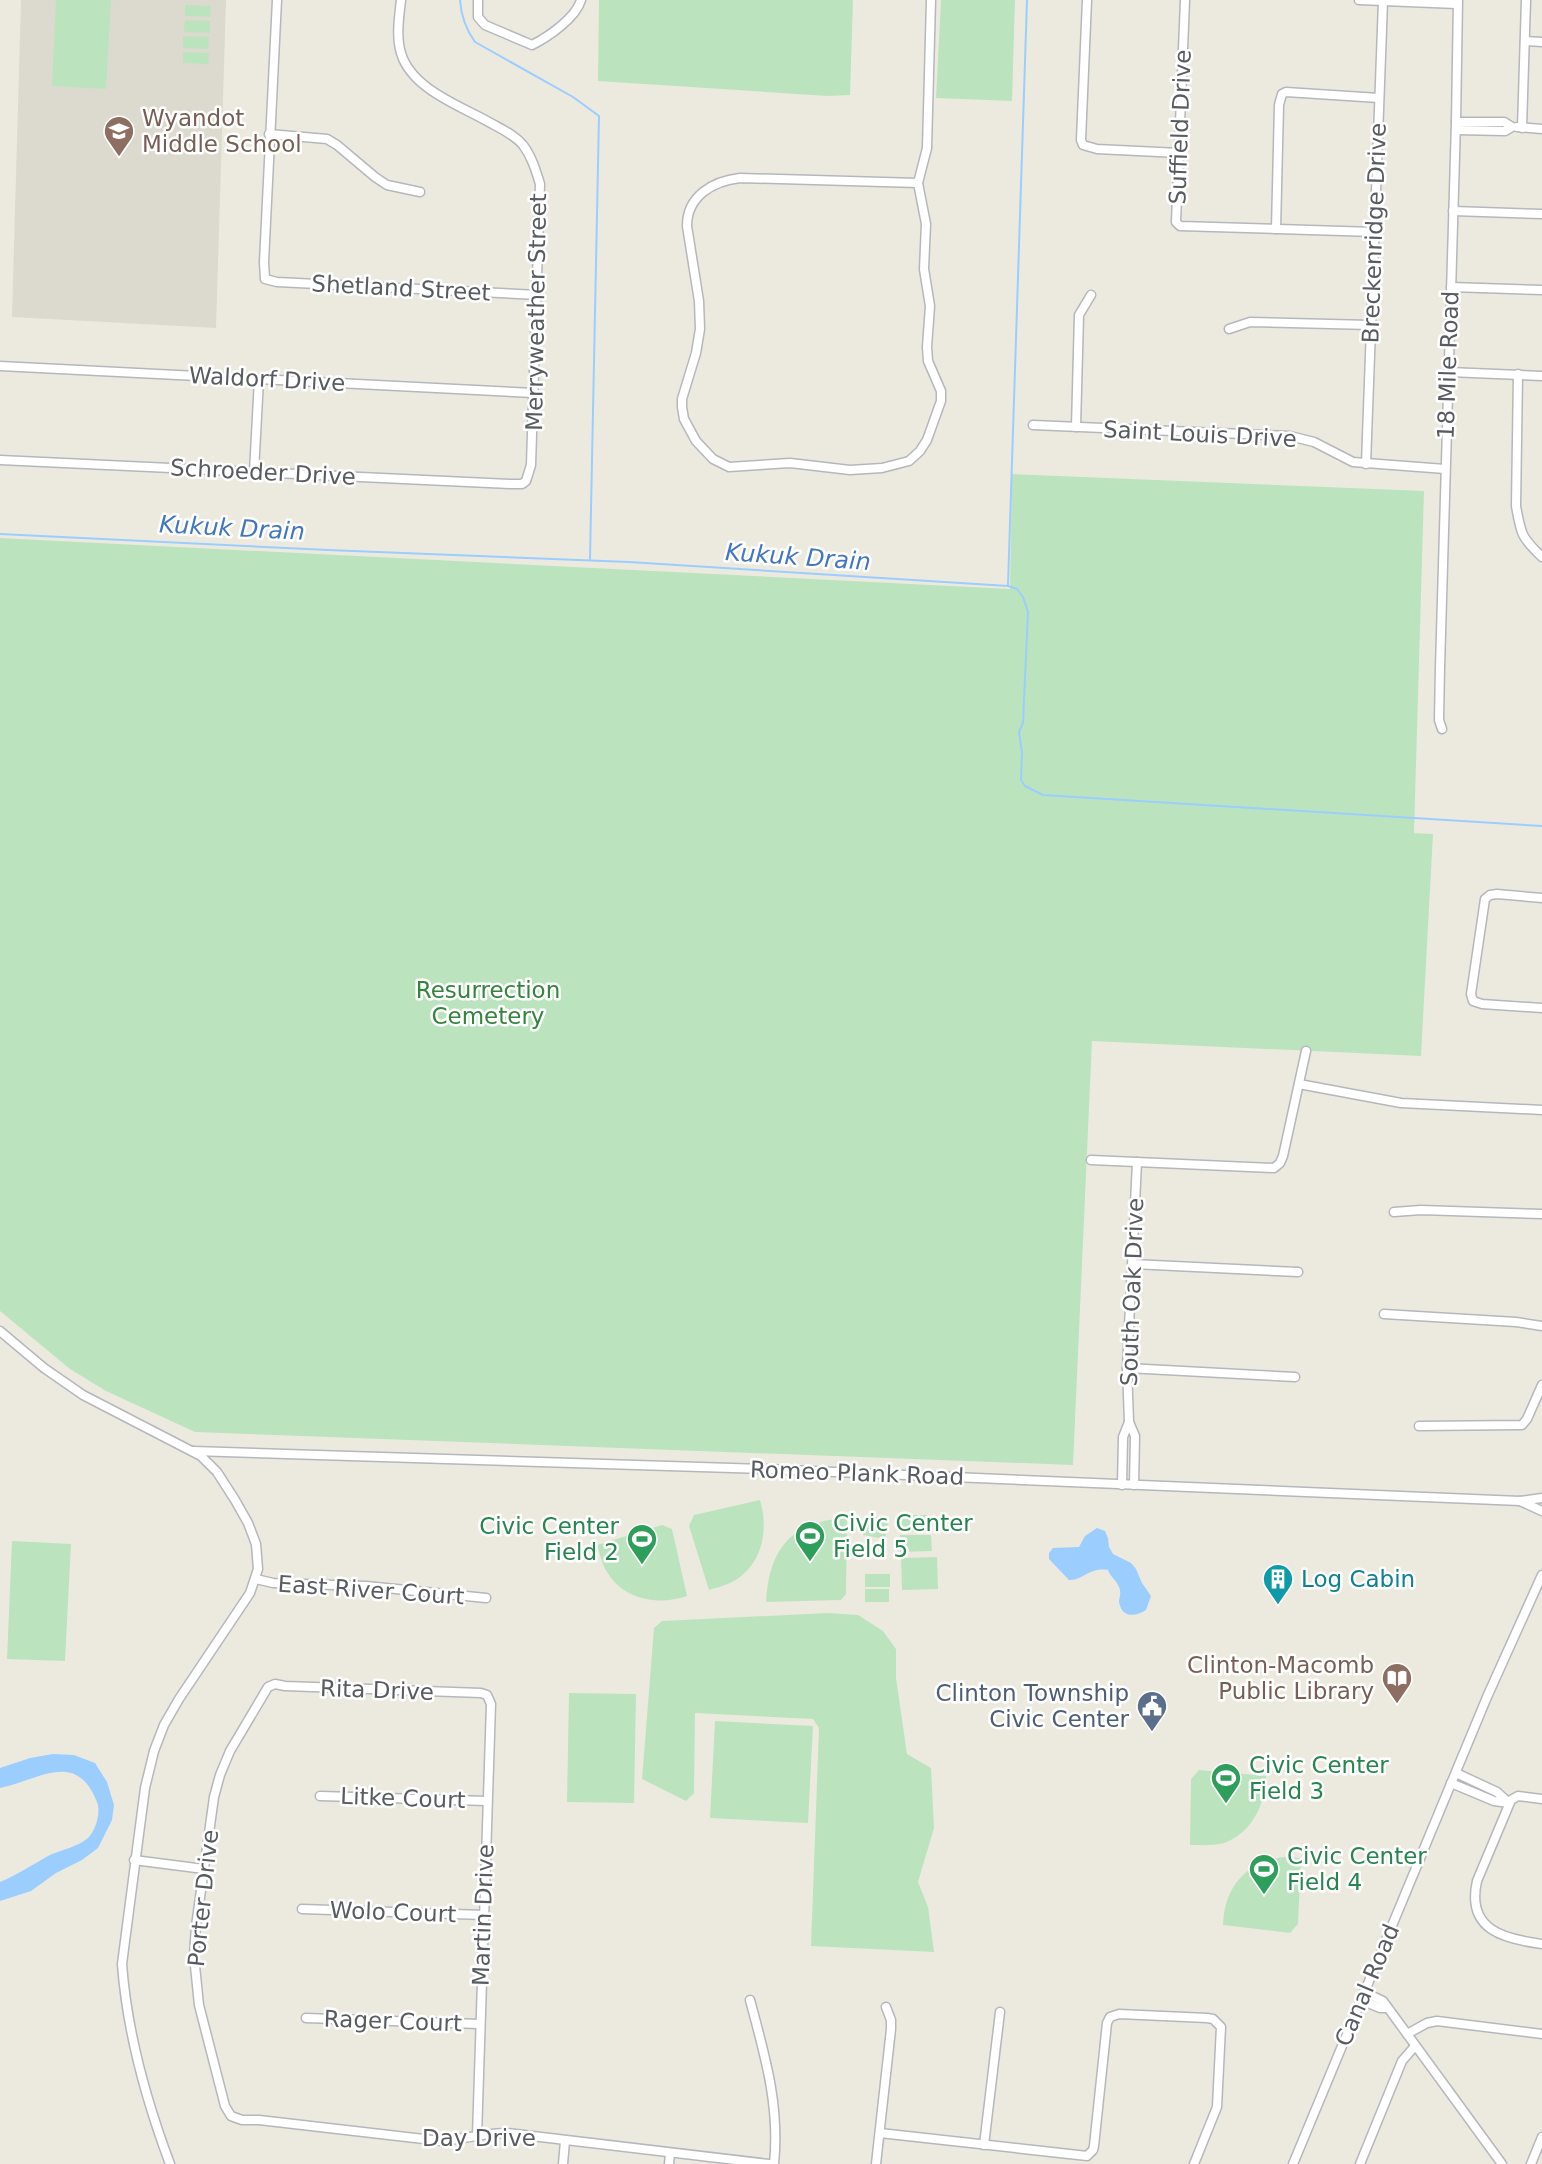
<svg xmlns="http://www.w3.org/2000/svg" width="1542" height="2164" viewBox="0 0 1542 2164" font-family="'DejaVu Sans',sans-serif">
	<rect width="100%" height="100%" fill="#eceadf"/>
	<polygon fill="#dcd9ce" points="21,0 226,0 216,328 12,317"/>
	<g fill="#bbe4be">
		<polygon points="56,0 111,0 106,89 52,86"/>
		<polygon points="599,0 853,0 850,95 827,96 598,81"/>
		<polygon points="941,0 1015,0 1012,101 936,98"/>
		<polygon points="185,5 211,6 210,17 185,16"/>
		<polygon points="185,20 210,21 210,33 184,32"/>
		<polygon points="183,36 209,37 208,49 183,48"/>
		<polygon points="183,52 209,53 208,64 183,63"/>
		<polygon points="1012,474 1424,491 1414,833 1433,834 1421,1056 1092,1041 1073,1465 195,1432 106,1391 70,1369 0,1311 0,538 1010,589"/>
		<path d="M760 1500C768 1527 764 1559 740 1577 731 1584 719 1587 709 1590L689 1526 694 1515Z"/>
		<polygon points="899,1515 931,1515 931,1531 899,1532"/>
		<polygon points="882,1516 887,1516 888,1523 885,1539 863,1535 862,1521"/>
		<path d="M847 1518 846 1594 841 1600 766 1602C769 1548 792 1521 847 1518Z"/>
		<path d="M662 1525 672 1529 687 1596C658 1606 624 1600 607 1572 602 1564 600 1554 597 1545Z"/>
		<polygon points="900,1535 931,1535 932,1551 900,1552"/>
		<polygon points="12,1541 71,1544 65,1661 7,1659"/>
		<polygon points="937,1557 938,1589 902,1590 901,1558"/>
		<rect x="865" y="1574" width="25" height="13"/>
		<rect x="865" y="1589" width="24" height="13"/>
		<polygon points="827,1613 858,1615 883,1631 896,1649 896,1678 907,1754 931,1768 934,1828 918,1882 928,1907 934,1952 811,1946 819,1728 813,1719 695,1713 694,1793 686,1801 642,1779 654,1628 662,1621"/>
		<polygon points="569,1693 636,1694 634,1803 567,1802"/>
		<polygon points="715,1721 813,1726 808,1823 710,1818"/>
		<path d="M1199 1770 1266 1776C1266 1803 1252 1833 1224 1843 1213 1846 1201 1845 1190 1845L1191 1779Z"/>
		<path d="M1283 1857 1301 1858 1298 1924 1290 1933 1223 1925C1224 1887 1246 1862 1283 1857Z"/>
	</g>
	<g fill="#9ccdff">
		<path d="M1097 1528 1105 1531 1108 1538 1109 1547 1113 1554 1131 1563 1136 1569 1142 1583 1151 1596 1146 1610C1135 1617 1122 1618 1119 1602 1119 1598 1121 1594 1120 1590 1118 1581 1110 1577 1108 1570 1088 1567 1083 1581 1069 1580L1049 1559V1553L1053 1548 1079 1547 1085 1536Z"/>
		<path d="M53 1754 74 1755 95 1763 107 1782 114 1805 112 1820 98 1848 82 1860 56 1873 31 1891 0 1901V1882C17 1875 32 1865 48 1856 60 1850 78 1847 88 1838 96 1830 101 1813 97 1802 76 1749 39 1780 0 1788V1768L30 1758Z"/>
	</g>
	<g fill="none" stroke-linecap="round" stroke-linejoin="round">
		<g stroke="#9ccdff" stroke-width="2">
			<path d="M460 0C461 16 465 28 475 42L573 97 599 116 590 559"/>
			<polyline points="0,534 328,550 629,562 1008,586 1017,589 1023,597 1028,612 1023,723 1019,732 1022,752 1021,780 1025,786 1043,795 1542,826"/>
			<polyline points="1008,585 1027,0"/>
		</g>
		<g stroke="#b5b7bd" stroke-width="11">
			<g id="minor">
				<polyline points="277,0 264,262 265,279 277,282 538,295"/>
				<path d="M478 0V17L485 25 532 45C548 37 576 18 581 0"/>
				<polyline points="1087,0 1081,140 1083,145 1097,149 1179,153"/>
				<polyline points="1185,0 1176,222 1180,226 1374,232"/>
				<polyline points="1359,0 1457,4"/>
				<polyline points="1525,41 1542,42"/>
				<polyline points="1517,127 1542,129"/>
				<polyline points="1522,128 1526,0"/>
				<polyline points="1456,130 1505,131 1512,127 1504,122 1456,122"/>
				<polyline points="269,134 327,139 337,145 375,177 387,185 420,192"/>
				<path d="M740 178 918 183 926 224 924 269 930 306 927 347 928 361 941 391V401L927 440 920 451 909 461 882 468 850 470 790 463 729 467 713 459 696 441 684 419 682 407V399L696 353 700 329 699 301 687 226C687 196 713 181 740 178Z"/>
				<polyline points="918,183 927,148 931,0"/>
				<polyline points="1453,211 1542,214"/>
				<polyline points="1276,229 1279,105 1282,94 1286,92 1379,98"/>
				<polyline points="1451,287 1542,290"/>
				<polyline points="1229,329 1250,322 1371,325"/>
				<polyline points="0,366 534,393"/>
				<polyline points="1449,372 1542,376"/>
				<path d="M1518 374 1516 506C1521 534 1521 537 1542 557"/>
				<polyline points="1033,425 1290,436 1314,442 1353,462 1445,469"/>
				<polyline points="1076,427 1079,315 1091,295"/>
				<path d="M0 460 510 484H522L526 481 531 465 540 184C536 171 532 157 523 145 514 134 499 128 487 121 458 105 411 88 401 53 396 37 399 17 401 0"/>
				<polyline points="1366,464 1383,1"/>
				<polyline points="254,472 259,379"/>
				<polyline points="1442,729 1439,720 1440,667 1456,122 1458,0"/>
				<polyline points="1542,898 1497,894 1490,895 1485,899 1471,994 1473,1001 1482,1004 1542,1008"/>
				<polyline points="1299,1084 1401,1103 1542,1110"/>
				<polyline points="1091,1160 1274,1168 1280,1163 1283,1156 1306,1051"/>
				<polyline points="1394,1212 1421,1210 1542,1214"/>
				<polyline points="1133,1264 1298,1272"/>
				<polyline points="1384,1314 1516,1322 1542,1326"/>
				<path d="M0 1331 44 1368 83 1395 201 1456 217 1472 235 1500 248 1523 256 1544 258 1569 250 1593 179 1699 164 1725 154 1751 145 1788 122 1964C127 2032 146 2100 170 2164"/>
				<polyline points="1127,1368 1295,1377"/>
				<polyline points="1419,1426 1522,1425 1527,1419 1542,1385"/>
				<polyline points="193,1451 765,1469 1520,1501 1542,1498"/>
				<polyline points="1122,1485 1123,1437 1129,1422"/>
				<polyline points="1134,1485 1135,1436 1129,1422 1127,1368 1137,1162"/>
				<polyline points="1520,1501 1542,1511"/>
				<polyline points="256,1579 273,1583 366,1586 486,1598"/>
				<polyline points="1451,1783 1494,1801 1509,1803 1497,1792 1456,1773"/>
				<polyline points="320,1796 487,1801"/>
				<path d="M1542 1799 1518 1796 1511 1800 1477 1881C1466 1930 1504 1939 1542 1944"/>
				<polyline points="134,1860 204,1869"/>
				<polyline points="302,1909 484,1915"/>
				<polyline points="1364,1992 1383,2001 1502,2164"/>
				<path d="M750 2000C765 2056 780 2106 774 2164"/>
				<polyline points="1361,2000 1380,2008 1387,2008"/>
				<polyline points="306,2018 479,2024"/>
				<polyline points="1407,2034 1427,2023 1437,2021 1542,2034"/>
				<polyline points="880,2133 1087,2156 1093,2150 1094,2146 1107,2023 1110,2017 1119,2014 1207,2018 1213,2019 1221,2027 1217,2107 1194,2164"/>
				<path d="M477 2136 491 1704 487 1695 481 1693 285 1686 275 1684 268 1687 230 1751 220 1775 214 1797 196 1926 194 1956 199 2005 225 2106 231 2116 242 2120H259L441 2141C464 2139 485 2133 507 2133L769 2164"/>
				<polyline points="984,2145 1000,2012"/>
				<polyline points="563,2164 565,2141"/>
				<polyline points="669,2164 670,2153"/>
				<polyline points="876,2164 891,2029 891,2020 886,2007"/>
				<polyline points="1293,2164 1487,1697 1542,1575"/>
				<polyline points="1360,2164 1402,2061 1415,2046"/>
				<polyline points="1531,2164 1542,2137"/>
			</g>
		</g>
		<use href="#minor" stroke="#fff" stroke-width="8"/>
	</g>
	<defs>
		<g id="school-pin" transform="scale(1.575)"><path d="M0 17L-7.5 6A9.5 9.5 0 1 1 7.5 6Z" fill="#8d6e63" stroke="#fff"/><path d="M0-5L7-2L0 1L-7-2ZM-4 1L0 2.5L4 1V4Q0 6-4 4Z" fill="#fff"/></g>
		<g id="stadium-pin" transform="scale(1.575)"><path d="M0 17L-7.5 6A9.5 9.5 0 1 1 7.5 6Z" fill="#2e9e5b" stroke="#fff"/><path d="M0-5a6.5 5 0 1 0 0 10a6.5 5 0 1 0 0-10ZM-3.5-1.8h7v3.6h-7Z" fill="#fff"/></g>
		<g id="building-pin" transform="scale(1.575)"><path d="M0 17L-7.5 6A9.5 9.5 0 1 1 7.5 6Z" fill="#0f9aa8" stroke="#fff"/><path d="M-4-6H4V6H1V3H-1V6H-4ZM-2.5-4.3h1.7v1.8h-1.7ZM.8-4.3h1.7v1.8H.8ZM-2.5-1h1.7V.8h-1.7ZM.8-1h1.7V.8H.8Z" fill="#fff"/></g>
		<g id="library-pin" transform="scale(1.575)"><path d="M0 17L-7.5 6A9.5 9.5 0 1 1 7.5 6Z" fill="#8d6e63" stroke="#fff"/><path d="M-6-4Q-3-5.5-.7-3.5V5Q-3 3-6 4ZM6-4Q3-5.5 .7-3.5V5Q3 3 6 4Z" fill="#fff"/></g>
		<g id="civic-pin" transform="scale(1.575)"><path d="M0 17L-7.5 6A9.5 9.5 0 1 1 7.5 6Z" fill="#5c6f8a" stroke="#fff"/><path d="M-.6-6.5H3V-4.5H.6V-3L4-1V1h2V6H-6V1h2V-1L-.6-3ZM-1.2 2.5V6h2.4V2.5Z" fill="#fff"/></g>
	</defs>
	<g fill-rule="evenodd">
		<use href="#school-pin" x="119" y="131"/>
		<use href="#stadium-pin" x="810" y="1536"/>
		<use href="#stadium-pin" x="642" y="1539"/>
		<use href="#building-pin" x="1278" y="1579"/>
		<use href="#library-pin" x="1397" y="1678"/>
		<use href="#civic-pin" x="1152" y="1706"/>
		<use href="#stadium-pin" x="1226" y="1778"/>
		<use href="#stadium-pin" x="1264" y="1869"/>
	</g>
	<g text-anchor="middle" stroke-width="5" stroke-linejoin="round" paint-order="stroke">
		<g font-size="23" fill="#785e54" stroke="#fff" text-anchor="start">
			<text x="142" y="126">Wyandot<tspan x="142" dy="26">Middle School</tspan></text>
			<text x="1374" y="1673" text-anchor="end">Clinton-Macomb<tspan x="1374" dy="26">Public Library</tspan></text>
		</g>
		<g font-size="23" fill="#585c61" stroke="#fff">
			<text transform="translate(1180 127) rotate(-88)" y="8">Suffield Drive</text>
			<text transform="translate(1374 233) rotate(-88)" y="8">Breckenridge Drive</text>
			<text transform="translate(401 288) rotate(3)" y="8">Shetland Street</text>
			<text transform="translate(536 312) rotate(-89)" y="8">Merryweather Street</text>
			<text transform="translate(1448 365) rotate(-88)" y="8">18 Mile Road</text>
			<text transform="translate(267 379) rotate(3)" y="8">Waldorf Drive</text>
			<text transform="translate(1200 434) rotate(3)" y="8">Saint Louis Drive</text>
			<text transform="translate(263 472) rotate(3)" y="8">Schroeder Drive</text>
			<text transform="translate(1132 1292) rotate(-88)" y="8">South Oak Drive</text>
			<text transform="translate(857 1473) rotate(2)" y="8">Romeo Plank Road</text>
			<text transform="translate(371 1590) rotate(4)" y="8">East River Court</text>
			<text transform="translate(377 1690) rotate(2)" y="8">Rita Drive</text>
			<text transform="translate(403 1798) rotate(2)" y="8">Litke Court</text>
			<text transform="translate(203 1898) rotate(-84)" y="8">Porter Drive</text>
			<text transform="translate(393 1912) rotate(2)" y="8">Wolo Court</text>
			<text transform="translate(483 1915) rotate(-88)" y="8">Martin Drive</text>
			<text transform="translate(1367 1985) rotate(-67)" y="8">Canal Road</text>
			<text transform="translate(393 2021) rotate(2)" y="8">Rager Court</text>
			<text x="479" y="2146">Day Drive</text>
		</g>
		<g font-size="23" fill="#34843d" stroke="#fff">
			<text x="488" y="998">Resurrection<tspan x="488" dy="26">Cemetery</tspan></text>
		</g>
		<g font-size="23" fill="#27864d" stroke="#fff" text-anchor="start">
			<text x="833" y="1531">Civic Center<tspan x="833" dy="26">Field 5</tspan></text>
			<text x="619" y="1534" text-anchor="end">Civic Center<tspan x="619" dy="26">Field 2</tspan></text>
			<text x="1249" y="1773">Civic Center<tspan x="1249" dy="26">Field 3</tspan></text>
			<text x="1287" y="1864">Civic Center<tspan x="1287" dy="26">Field 4</tspan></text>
		</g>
		<g font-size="23" fill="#0d838f" stroke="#fff" text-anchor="start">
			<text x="1301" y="1587">Log Cabin</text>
		</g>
		<g font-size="23" fill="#4e5e75" stroke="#fff" text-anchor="end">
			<text x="1129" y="1701">Clinton Township<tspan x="1129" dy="26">Civic Center</tspan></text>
		</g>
		<g font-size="24" font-style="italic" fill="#4076c2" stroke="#fff">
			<text transform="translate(232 528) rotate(3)" y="8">Kukuk Drain</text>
			<text transform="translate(798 557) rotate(4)" y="8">Kukuk Drain</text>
		</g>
	</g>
</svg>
